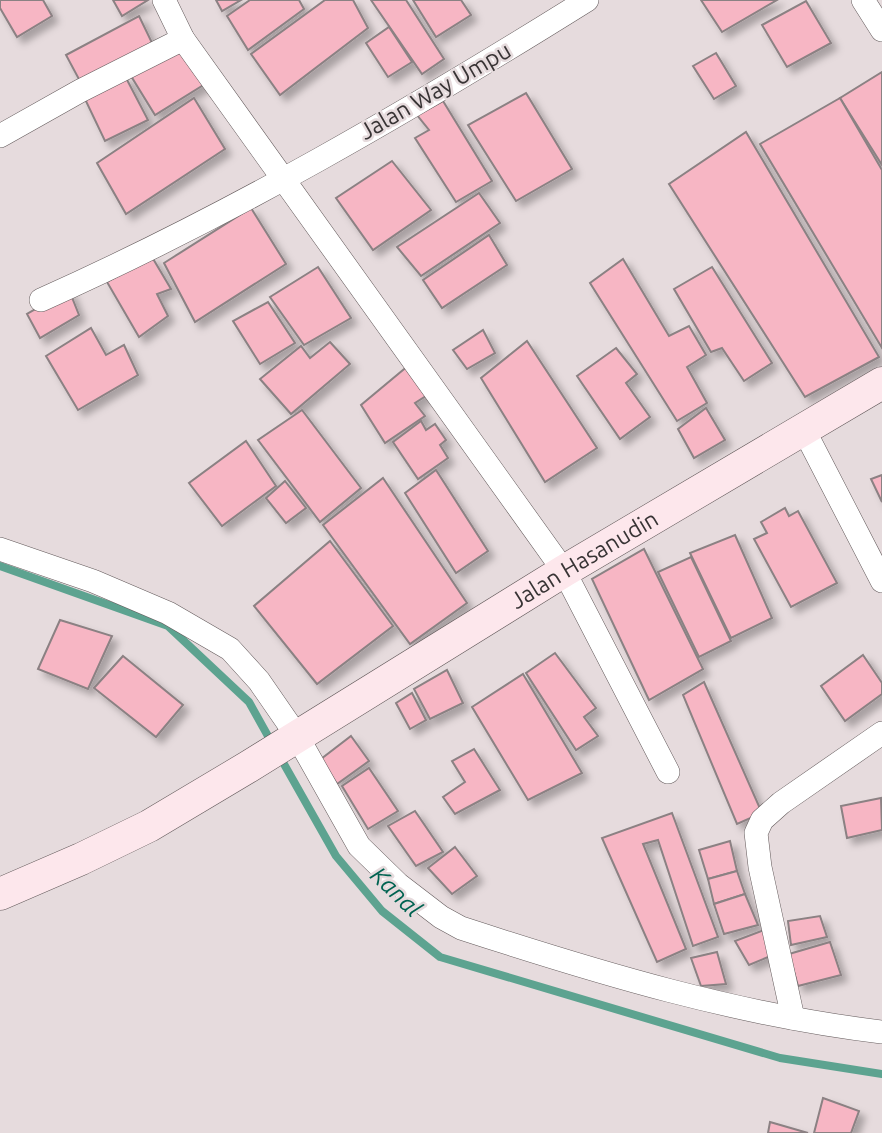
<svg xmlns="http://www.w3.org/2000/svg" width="882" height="1133" viewBox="0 0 882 1133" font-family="Ubuntu,sans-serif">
	<defs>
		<filter id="shadow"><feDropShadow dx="6" dy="6" stdDeviation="3.5" flood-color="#0004"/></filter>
	</defs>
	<rect width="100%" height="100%" fill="#e6dbdd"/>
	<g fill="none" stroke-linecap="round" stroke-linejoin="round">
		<g stroke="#5da390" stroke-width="8">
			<polyline points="0,566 168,626 249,702 273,745"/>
			<polyline points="280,757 336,856 382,911 440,957 780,1058 882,1074"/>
		</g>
	</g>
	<g fill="#f7b6c4" stroke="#8b8183" stroke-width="2" filter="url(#shadow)">
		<polygon points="0,0 43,0 52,16 17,37 0,8"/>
		<polygon points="113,0 148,0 122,16"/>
		<polygon points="216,0 241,0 222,11"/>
		<polygon points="250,0 299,0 304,9 248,50 227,16"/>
		<polygon points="325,0 353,0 368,28 280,95 251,54"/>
		<polygon points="371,0 406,0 444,59 422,74"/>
		<polygon points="413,0 461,0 471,15 436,37"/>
		<polygon points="701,0 777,0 722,32"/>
		<polygon points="806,1 831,43 787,67 762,25"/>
		<polygon points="139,16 154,47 81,83 66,55"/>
		<polygon points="389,27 412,62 388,77 366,43"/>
		<polygon points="181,48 205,84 155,115 131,76"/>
		<polygon points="716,53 736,86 714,99 693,66"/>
		<polygon points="882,72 882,165 840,98"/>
		<polygon points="125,76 148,120 105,141 84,97"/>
		<polygon points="526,93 572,169 516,201 468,125"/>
		<polygon points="194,98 225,149 126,214 97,163"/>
		<polygon points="840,98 882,170 882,348 760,144"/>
		<polygon points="443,101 492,181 456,202 415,138 429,130 417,115"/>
		<polygon points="746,132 879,357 805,397 669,184"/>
		<polygon points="392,161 431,210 373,250 336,198"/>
		<polygon points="479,193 500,223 421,276 397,247"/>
		<polygon points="251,208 286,264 195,322 164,263"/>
		<polygon points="489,235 507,265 442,308 423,280"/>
		<polygon points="152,257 171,289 157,294 168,316 139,337 107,282"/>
		<polygon points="623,259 669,336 689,326 706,355 687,367 707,403 677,421 590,283"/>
		<polygon points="318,267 351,318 304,345 270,297"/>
		<polygon points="712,267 772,363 744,381 722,348 711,352 674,289"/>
		<polygon points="69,290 79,315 40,338 27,314"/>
		<polygon points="268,302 295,343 260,364 233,321"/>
		<polygon points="91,328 106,355 124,345 138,375 78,410 46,356"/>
		<polygon points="483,330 495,353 467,369 453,350"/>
		<polygon points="527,341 597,448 545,482 481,378"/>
		<polygon points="330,342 350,364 291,414 260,379 301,346 310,358"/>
		<polygon points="616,348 637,374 626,383 650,417 620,439 577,376"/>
		<polygon points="409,365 429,394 415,403 425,416 385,443 361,405"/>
		<polygon points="706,408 725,440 694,458 678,429"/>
		<polygon points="302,410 361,488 320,522 258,440"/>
		<polygon points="421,421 426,430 435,424 446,440 440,445 448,458 418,479 393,442"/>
		<polygon points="246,441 276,486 222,526 189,483"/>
		<polygon points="436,470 488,551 456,573 405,493"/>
		<polygon points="882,475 882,502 871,479"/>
		<polygon points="383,478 467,603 410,644 323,525"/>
		<polygon points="285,481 306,508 286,523 266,498"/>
		<polygon points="785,508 789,516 798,511 837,583 791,607 754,539 767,533 761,522"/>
		<polygon points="735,535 772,618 731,638 690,553"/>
		<polygon points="330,541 393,626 317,684 254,606"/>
		<polygon points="644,549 703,669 649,700 592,579"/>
		<polygon points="691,557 731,641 699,657 658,572"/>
		<polygon points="60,620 112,636 88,689 38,669"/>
		<polygon points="555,653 596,708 584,717 598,736 576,750 526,673"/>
		<polygon points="863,655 882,683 882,694 845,721 821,686"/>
		<polygon points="123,656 183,705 156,737 94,688"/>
		<polygon points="447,670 463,703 430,719 414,689"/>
		<polygon points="523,674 582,773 528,800 472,707"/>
		<polygon points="704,682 762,813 737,824 683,695"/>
		<polygon points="412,693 426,720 410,729 396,703"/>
		<polygon points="351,736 369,761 337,784 321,759"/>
		<polygon points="474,749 500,790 455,814 443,797 465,782 452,761"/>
		<polygon points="369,768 398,811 368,829 342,786"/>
		<polygon points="881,798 882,830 847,838 841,806"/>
		<polygon points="415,811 443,852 416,866 388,826"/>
		<polygon points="672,813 718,937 693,946 658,840 643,844 686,949 657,962 602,838"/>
		<polygon points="730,841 737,871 708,879 699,850"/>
		<polygon points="455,847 477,876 452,894 428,868"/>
		<polygon points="737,871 745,894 714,904 708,879"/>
		<polygon points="745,894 758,925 724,934 714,904"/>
		<polygon points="820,916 827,937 791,945 788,921"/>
		<polygon points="764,930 773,955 749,965 735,941"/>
		<polygon points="830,942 841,975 798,986 789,954"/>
		<polygon points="717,952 726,984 701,986 691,958"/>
		<polygon points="823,1098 859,1111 851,1133 814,1133"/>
		<polygon points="770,1122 808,1133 768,1133"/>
	</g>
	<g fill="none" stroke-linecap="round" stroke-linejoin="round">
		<g stroke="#635a5b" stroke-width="24">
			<g id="minor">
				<polyline points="164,0 183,39 564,571 668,772"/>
				<polyline points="863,0 882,30"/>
				<polyline points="0,136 80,91 183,39"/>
				<path d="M41 300C231 215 411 110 587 0"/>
				<polyline points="804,430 882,581"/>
				<path d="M0 549 93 581 168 613 230 649 259 681 297 736 359 846 398 884 441 917 461 928C599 973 738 1015 882 1032"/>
				<polyline points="793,1018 760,867 756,833 762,820 781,803 882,733"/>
			</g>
		</g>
		<g stroke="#635a5b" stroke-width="33">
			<g id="secondary">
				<path id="s1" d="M0 894 81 859 149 826 248 767 564 571 882 383"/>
			</g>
		</g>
		<use href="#minor" stroke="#fff" stroke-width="23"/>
		<use href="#secondary" stroke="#fde7ec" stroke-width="32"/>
	</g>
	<g text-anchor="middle" stroke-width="5" stroke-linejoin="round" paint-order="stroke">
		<g font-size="23" fill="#383435" stroke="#e6dbdd">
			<text transform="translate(435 91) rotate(-30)" y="8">Jalan Way Umpu</text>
			<text dy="8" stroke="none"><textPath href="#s1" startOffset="674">Jalan Hasanudin</textPath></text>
		</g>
		<g font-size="24" font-style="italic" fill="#006351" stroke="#e6dbdd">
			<text transform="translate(396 892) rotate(44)" y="8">Kanal</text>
		</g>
	</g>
</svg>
